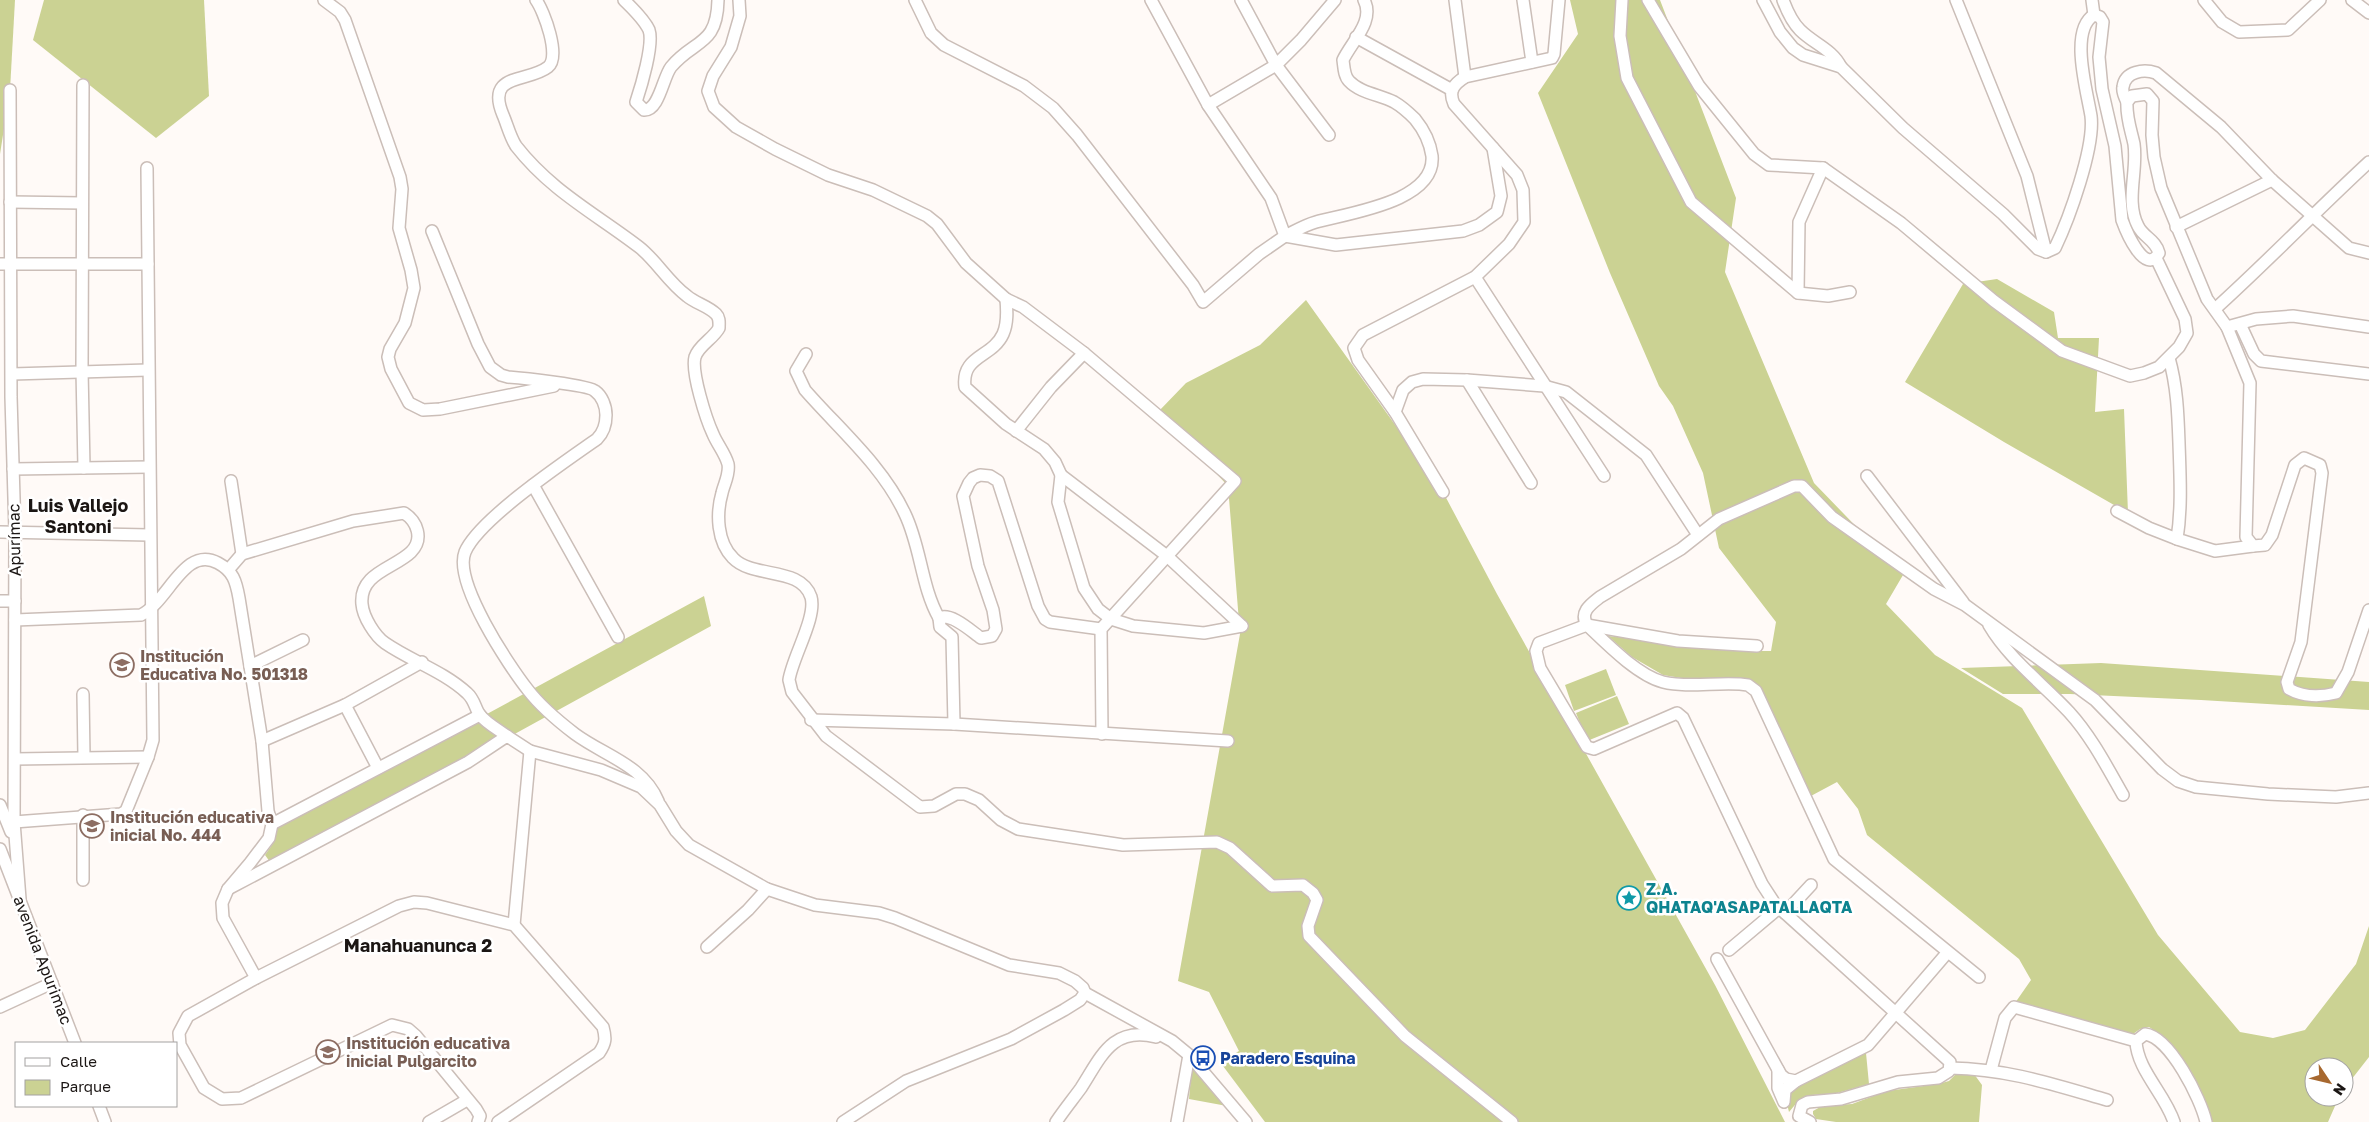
<svg xmlns="http://www.w3.org/2000/svg" width="2369" height="1122" viewBox="0 0 2369 1122" font-family="'Golos Text',sans-serif">
	<rect width="100%" height="100%" fill="#fffaf7"/>
	<g fill="#cbd293">
		<polygon points="0,0 15,0 10,90 0,154"/>
		<polygon points="44,0 204,0 209,96 156,138 33,40"/>
		<path d="M1570 0H1660L1736 198 1725 272 1814 483 1903 575 1886 604 1935 655 2022 708 2158 935 2240 1032 2273 1038 2305 1030 2356 964 2369 926V1057L2344 1089V1067H2314V1097H2339L2328 1122H2212C2202 1086 2182 1047 2149 1027L2140 1029 2133 1034 2015 1003 2031 980 2019 959 1867 835 1858 809 1837 782 1809 797 1749 681 1713 678 1693 680 1663 675 1632 657 1608 636 1752 651H1771L1776 622 1719 548 1703 473 1673 406 1659 386 1610 273 1538 93 1578 34Z"/>
		<polygon points="1997,279 2054,312 2058,338 2099,338 2095,412 2124,409 2128,513 2004,442 1905,382 1963,284"/>
		<polygon points="1306,300 1443,492 1497,594 1715,985 1785,1122 1265,1122 1220,1062 1239,1051 1209,992 1178,981 1240,634 1228,486 1158,412 1186,383 1260,345"/>
		<polygon points="704,596 711,626 511,736 270,862 265,855 274,842 277,828"/>
		<polygon points="2101,663 2369,682 2369,710 2201,700 2070,694 2003,694 1961,668"/>
		<polygon points="1606,669 1616,695 1574,711 1565,685"/>
		<polygon points="1617,696 1629,724 1587,741 1576,713"/>
		<path d="M1866 1053 1869 1084 1834 1094 1812 1095 1799 1100 1789 1112C1785 1098 1788 1092 1799 1084Z"/>
		<polygon points="1192,1064 1227,1106 1189,1099"/>
		<polygon points="1957,1073 1974,1074 1982,1085 1979,1122 1836,1122 1816,1119 1813,1114 1813,1111 1822,1106 1852,1104 1887,1091 1938,1084 1949,1081"/>
	</g>
	<g fill="none" stroke-linecap="round" stroke-linejoin="round">
		<g stroke="#cbbeb8" stroke-width="14">
			<g id="minor">
				<polyline points="324,0 340,12 345,20 400,177 402,189 399,228 411,270 414,288 405,323 390,349 388,357 391,369 409,403 423,410 440,409 554,386"/>
				<path d="M536 0C544 11 561 57 548 67 528 83 485 72 503 115 507 124 510 137 516 146 551 191 596 214 639 247 656 260 668 282 687 296 695 303 708 306 716 314 720 318 719 323 719 328 713 339 699 345 695 357 691 372 706 419 713 434 717 444 725 453 728 464 730 474 724 484 722 493 716 514 717 542 733 558 753 579 801 566 811 597 817 617 792 658 789 680L792 692 826 736 920 807 934 806 956 794H965L979 800 1001 820 1018 829 1123 845 1217 842 1230 848 1272 886 1303 885 1313 893 1317 900 1308 926 1309 936 1405 1036 1512 1122"/>
				<path d="M624 0C632 8 644 19 649 30 654 44 641 87 636 102L644 110C659 111 663 77 671 67 694 39 717 47 718 0"/>
				<polyline points="739,0 740,16 731,47 713,76 708,91 714,107 736,127 775,149 828,175 873,190 927,216 937,224 966,263 1006,299 1023,307 1084,353 1235,481 1101,629 1102,734"/>
				<polyline points="915,0 931,33 944,45 1024,86 1053,108 1077,135 1193,285 1203,302 1259,254 1285,236 1271,198 1208,105 1151,0"/>
				<polyline points="1241,0 1276,65 1301,40 1335,0"/>
				<path d="M1364 0C1375 21 1352 41 1343 60 1344 67 1344 76 1349 81 1360 93 1381 95 1394 102 1401 106 1409 113 1415 119 1424 130 1430 142 1432 156 1436 202 1348 213 1316 222 1305 225 1295 231 1285 236L1336 245 1463 231 1479 225 1497 212 1501 196 1493 148"/>
				<polyline points="1455,0 1465,77"/>
				<polyline points="1523,0 1532,62"/>
				<polyline points="1622,0 1620,36 1627,78 1691,202 1798,293 1828,296 1850,292"/>
				<polyline points="1648,0 1699,86 1754,154 1769,165 1823,168 1901,223 1994,301 2062,351 2130,376 2144,373 2159,367 2179,347 2187,333 2185,319 2156,258"/>
				<path d="M1763 0 1780 32 1793 48 1803 55 1841 67 1903 128 2003 214 2038 249 2046 252 2055 248C2069 219 2095 147 2091 116 2087 91 2069 30 2094 15L2100 17 2103 22 2099 57 2102 89 2115 146 2122 220C2126 231 2145 277 2159 253 2156 240 2143 237 2138 226 2125 201 2138 171 2134 144 2131 130 2126 117 2127 102L2132 96 2147 94 2153 101 2152 135 2154 157 2161 188 2207 299 2227 327"/>
				<path d="M1783 0C1787 11 1792 22 1800 30 1814 44 1832 49 1841 67"/>
				<polyline points="1956,0 2027,176 2046,252"/>
				<polyline points="2092,0 2094,15"/>
				<polyline points="2204,0 2222,22 2239,32 2288,30 2320,0"/>
				<polyline points="2352,0 2369,13"/>
				<polyline points="1356,37 1452,90"/>
				<polyline points="83,85 82,370 84,468"/>
				<polyline points="10,90 11,397 15,532 14,822 20,899"/>
				<path d="M2127 102C2125 98 2122 91 2123 87 2125 71 2144 69 2156 73L2221 127 2272 180 2349 248 2369 253"/>
				<polyline points="1208,105 1276,65 1329,135"/>
				<polyline points="10,202 82,203"/>
				<polyline points="2176,227 2272,180"/>
				<path d="M432 231 478 344 490 367 501 375 508 377C521 378 589 385 595 391 602 396 606 406 606 415 606 425 604 432 597 439 566 461 479 519 465 552 453 582 509 666 528 690 541 707 558 721 575 734 605 756 643 765 658 801"/>
				<polyline points="0,264 148,264"/>
				<polyline points="1475,277 1604,476"/>
				<polyline points="1798,293 1799,222 1823,168"/>
				<path d="M1006 299C1007 310 1008 323 1003 334 992 358 961 355 965 387L1006 424 1044 449 1055 462 1061 475 1058 502 1084 588 1098 609 1111 619 1133 626 1204 633 1242 626"/>
				<path d="M2215 309C2268 261 2317 210 2369 162"/>
				<polyline points="2240,324 2254,354 2261,361 2369,374"/>
				<path d="M2369 327 2293 316 2256 319 2227 327 2250 383 2246 537 2253 546 2265 545 2272 535 2295 465 2304 458 2320 465 2322 473 2301 642 2287 682 2289 689C2303 697 2321 697 2336 693L2348 672 2369 610"/>
				<path d="M806 354 796 371 805 390C838 428 883 466 905 514 921 547 921 586 939 618"/>
				<path d="M2169 358C2177 386 2178 414 2179 443 2180 475 2182 507 2177 539L2215 551 2253 546"/>
				<polyline points="12,374 148,370"/>
				<polyline points="1467,380 1531,483"/>
				<polyline points="1395,412 1403,390 1412,382 1423,379 1467,380 1544,386 1566,392 1646,455 1698,535"/>
				<polyline points="1016,431 1051,387 1084,353"/>
				<polyline points="13,469 149,467"/>
				<polyline points="1061,475 1167,556 1242,626"/>
				<polyline points="1867,476 1963,602"/>
				<polyline points="231,481 242,554"/>
				<polyline points="533,485 618,637"/>
				<path d="M1443 492 1395 412 1358 360 1354 348 1363 335 1475 277 1509 244 1524 222 1523 190 1517 175 1454 104C1448 91 1454 84 1465 77L1552 58 1554 54 1559 0"/>
				<polyline points="2117,511 2149,528 2177,539"/>
				<polyline points="0,532 149,535"/>
				<path d="M229 569 242 554 353 521 404 513C417 521 424 539 411 552 395 568 359 573 362 604 363 617 375 636 385 643 411 661 443 671 467 693 475 700 475 709 480 715 486 723 499 730 507 736"/>
				<polyline points="0,601 15,601"/>
				<path d="M15 620 141 615C169 601 184 545 218 563 233 571 236 581 239 598L262 741 268 811 272 824 269 838 250 863 228 889 222 903 223 918 256 978"/>
				<path d="M1989 625C2009 659 2042 683 2069 712 2091 736 2107 767 2123 795"/>
				<polyline points="1757,646 1678,641 1587,625 1539,643 1536,651 1540,668 1587,747 1594,749 1677,713 1683,718 1762,884 1775,904 1950,1062 1949,1071 1938,1078 1898,1082 1841,1099 1808,1102 1802,1105 1799,1116 1810,1122"/>
				<polyline points="250,666 303,640"/>
				<polyline points="83,694 84,757"/>
				<polyline points="345,705 378,768"/>
				<polyline points="811,720 954,724 1228,741"/>
				<path d="M954 724 952 637 940 627 939 618C951 612 971 631 981 638L992 636 996 629 993 610 978 566 963 496 969 483 973 478 980 475 990 476 998 481 1038 606 1045 619 1050 622 1101 629"/>
				<polyline points="262,741 345,705 422,662"/>
				<polyline points="15,759 148,757"/>
				<polyline points="0,805 11,832"/>
				<polyline points="14,822 121,814 126,811 148,757 153,740 147,168"/>
				<polyline points="272,824 480,715"/>
				<polyline points="0,849 75,1043"/>
				<polyline points="83,880 83,815"/>
				<polyline points="228,889 468,762 507,736 530,751 601,770 641,787 660,805 676,831 689,845 767,889 815,905 879,913 895,918 1009,965 1059,973 1075,981 1083,988 1085,993 1172,1041 1189,1055 1246,1122"/>
				<polyline points="1785,913 1811,885"/>
				<polyline points="514,925 530,751"/>
				<polyline points="707,947 748,910 767,889"/>
				<polyline points="1729,950 1779,908"/>
				<polyline points="1717,959 1781,1075 1786,1079 1796,1081 1868,1045 1947,953"/>
				<path d="M1979 977 1834 859 1756 691 1748 685 1740 684C1715 682 1687 688 1663 682 1637 675 1606 643 1587 625 1579 612 1591 604 1600 597L1681 549 1719 519 1794 486H1802L1832 517 1934 589 1965 605 2095 700 2162 769 2178 781 2196 787 2268 794 2336 797 2369 793"/>
				<polyline points="0,1007 52,983"/>
				<path d="M1950 1068C2008 1069 2052 1084 2107 1100"/>
				<polyline points="1778,1070 1778,1088 1784,1102 1785,1090 1796,1081"/>
				<polyline points="1991,1070 2005,1018 2014,1007 2136,1041"/>
				<polyline points="99,1106 105,1122"/>
				<polyline points="429,1122 467,1100"/>
				<path d="M478 1122 480 1116 476 1109 416 1036 408 1029 392 1025 241 1098 222 1099 204 1088 180 1045 179 1033 188 1016 256 978 399 906 414 902 427 903 514 925 603 1027C606 1038 606 1043 599 1053L498 1122"/>
				<polyline points="843,1122 906,1081 1011,1039 1064,1010 1080,1000 1085,993"/>
				<path d="M1056 1122C1064 1110 1073 1099 1081 1088 1101 1057 1112 1026 1156 1037"/>
				<polyline points="1177,1122 1189,1055"/>
				<path d="M2174 1122C2165 1094 2137 1070 2136 1041L2145 1034C2170 1037 2201 1099 2206 1122"/>
			</g>
		</g>
		<use href="#minor" stroke="#fff" stroke-width="11"/>
	</g>
	<defs>
		<g id="school-ring" transform="scale(1.25)"><circle r="9.5" fill="#fff" stroke="#8d6e63" stroke-width="1.5"/><path d="M0-5L7-2L0 1L-7-2ZM-4 1L0 2.5L4 1V4Q0 6-4 4Z" fill="#8d6e63"/></g>
		<g id="sight-ring" transform="scale(1.25)"><circle r="9.5" fill="#fff" stroke="#0f9aa8" stroke-width="1.5"/><path d="M0-6L1.8-2.2L6-1.7L2.9 1.2L3.7 5.4L0 3.3L-3.7 5.4L-2.9 1.2L-6-1.7L-1.8-2.2Z" fill="#0f9aa8"/></g>
		<g id="bus-ring" transform="scale(1.25)"><circle r="9.5" fill="#fff" stroke="#1a4fb4" stroke-width="1.5"/><path d="M-5-6H5V4H4V6H2V4H-2V6H-4V4H-5ZM-3.5-4V0h7V-4ZM-3.5 1.2v1.5H-2V1.2ZM2 1.2v1.5H3.5V1.2Z" fill="#1a4fb4"/></g>
	</defs>
	<g fill-rule="evenodd">
		<use href="#school-ring" x="122" y="665"/>
		<use href="#school-ring" x="92" y="826"/>
		<use href="#sight-ring" x="1629" y="898"/>
		<use href="#school-ring" x="328" y="1052"/>
		<use href="#bus-ring" x="1203" y="1058"/>
	</g>
	<g text-anchor="middle" stroke-width="5" stroke-linejoin="round" paint-order="stroke">
		<g font-size="16" fill="#1b1614" stroke="#fff">
			<text transform="translate(14 540) rotate(-91)" y="6">Apurímac</text>
			<text transform="translate(43 960) rotate(69)" y="6">avenida Apurimac</text>
		</g>
		<g font-size="16" font-weight="bold" fill="#785e54" stroke="#fff" text-anchor="start">
			<text x="140" y="662">Institución<tspan x="140" dy="18">Educativa No. 501318</tspan></text>
			<text x="110" y="823">Institución educativa<tspan x="110" dy="18">inicial No. 444</tspan></text>
			<text x="346" y="1049">Institución educativa<tspan x="346" dy="18">inicial Pulgarcito</tspan></text>
		</g>
		<g font-size="16" font-weight="bold" fill="#0d838f" stroke="#fff" text-anchor="start">
			<text x="1646" y="895">Z.A.<tspan x="1646" dy="18">QHATAQ'ASAPATALLAQTA</tspan></text>
		</g>
		<g font-size="16" font-weight="bold" fill="#164399" stroke="#fff" text-anchor="start">
			<text x="1220" y="1064">Paradero Esquina</text>
		</g>
		<g font-size="18" font-weight="bold" fill="#1b1614" stroke="#fff">
			<text x="78" y="512">Luis Vallejo<tspan x="78" dy="21">Santoni</tspan></text>
			<text x="418" y="952">Manahuanunca 2</text>
		</g>
	</g>
	<rect x="15" y="1042" width="162" height="65" fill="#ffffff" stroke="#a4a2a1"/>
	<rect x="25" y="1058" width="25" height="8" fill="#ffffff" stroke="#a4a2a1"/>
	<text x="60" y="1067" font-size="15" fill="#1b1614">Calle</text>
	<rect x="25" y="1080" width="25" height="15" fill="#cbd293" stroke="#a4a2a1"/>
	<text x="60" y="1092" font-size="15" fill="#1b1614">Parque</text>
	<g transform="translate(2329 1082) rotate(125)"><circle r="24" fill="#ffffff" stroke="#a4a2a1"/>
	<path d="M0-4L9 19L0 12L-9 19Z" fill="#a7682f"/>
	<text y="-8" font-size="14" font-weight="bold" text-anchor="middle" fill="#1b1614">N</text>
	</g>
</svg>
